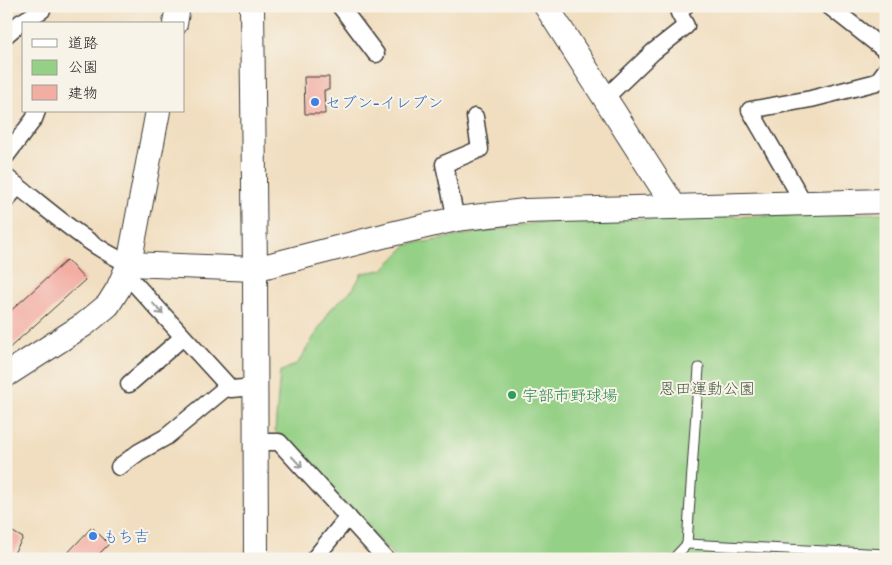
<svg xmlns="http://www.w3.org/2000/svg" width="892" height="565" viewBox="0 0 892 565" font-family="Itim,'Klee One',sans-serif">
	<rect width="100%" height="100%" fill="#f7f3e8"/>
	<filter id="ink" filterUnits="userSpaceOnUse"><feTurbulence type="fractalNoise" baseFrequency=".02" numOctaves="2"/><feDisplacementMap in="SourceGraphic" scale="10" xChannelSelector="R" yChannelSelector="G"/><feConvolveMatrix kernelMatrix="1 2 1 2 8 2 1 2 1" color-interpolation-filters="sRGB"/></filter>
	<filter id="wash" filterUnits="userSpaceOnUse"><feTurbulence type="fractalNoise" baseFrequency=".0096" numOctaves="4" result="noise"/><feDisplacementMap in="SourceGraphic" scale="20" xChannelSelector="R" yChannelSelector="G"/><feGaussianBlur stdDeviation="1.12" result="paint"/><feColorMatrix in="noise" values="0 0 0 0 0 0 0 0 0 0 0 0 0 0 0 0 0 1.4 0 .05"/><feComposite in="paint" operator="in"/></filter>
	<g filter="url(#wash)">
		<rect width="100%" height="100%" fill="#f1dec0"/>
		<polygon fill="#94d085" stroke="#587650" points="886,213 886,559 397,559 275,431 280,372 298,363 331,309 353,289 362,273 382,270 407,245 547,221"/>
		<g id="blocks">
			<g fill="#f3aea4">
				<polygon points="304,77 329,77 329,90 324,90 325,114 305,114"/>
				<polygon points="67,260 85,280 6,351 6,315"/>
				<polygon points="92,527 109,544 94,559 62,559"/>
				<polygon points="6,528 23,538 12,556 6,552"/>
			</g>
		</g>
	</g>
	<g filter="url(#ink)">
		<use href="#blocks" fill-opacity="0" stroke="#3c3935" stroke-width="1"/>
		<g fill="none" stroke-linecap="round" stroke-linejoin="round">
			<g stroke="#3c3935" stroke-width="11">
				<g id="lane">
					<polyline points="687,544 886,554"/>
					<polyline points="673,559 687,544 699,368"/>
				</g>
			</g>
			<g stroke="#3c3935" stroke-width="19">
				<g id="street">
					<polyline points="340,6 376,54"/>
					<polyline points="829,6 886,51"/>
					<polyline points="6,35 20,23 42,10"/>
					<polyline points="605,98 653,52 686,26 679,13 685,6"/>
					<polyline points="6,156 34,119 37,111"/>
					<path d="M6 177C46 207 83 243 129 264"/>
					<polyline points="6,200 18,186"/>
					<polyline points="804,203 750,110 811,99 877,82 886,70"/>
					<polyline points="456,219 444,164 480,149 475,117"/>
					<polyline points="125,273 231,389 256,387"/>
					<polyline points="129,384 183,337"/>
					<polyline points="256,442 279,442 386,559"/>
					<polyline points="119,467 139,452 166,437 228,386"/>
					<polyline points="314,559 348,517"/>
				</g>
			</g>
			<g stroke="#3c3935" stroke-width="26">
				<g id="secondary">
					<polyline points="252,6 255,269 256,559"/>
					<polyline points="546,6 674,206"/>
					<polyline points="175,24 178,6"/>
					<polyline points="129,264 255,269 387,235 456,219 525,211 886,201"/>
					<polyline points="6,375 85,324 108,305 118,289 129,264 158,111"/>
				</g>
			</g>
			<use href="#lane" stroke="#fff" stroke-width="9"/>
			<use href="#street" stroke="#fff" stroke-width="16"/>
			<use href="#secondary" stroke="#fff" stroke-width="24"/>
		</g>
		<defs><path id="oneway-shaft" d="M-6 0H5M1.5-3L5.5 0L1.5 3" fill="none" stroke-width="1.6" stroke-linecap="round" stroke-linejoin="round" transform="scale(1.25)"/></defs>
		<g stroke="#999">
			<use href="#oneway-shaft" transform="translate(158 309) rotate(48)"/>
			<use href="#oneway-shaft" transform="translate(297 462) rotate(47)"/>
		</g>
	</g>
	<g fill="#3f7fe0" stroke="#f7f3e8" stroke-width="2">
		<circle cx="315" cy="102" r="5"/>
		<circle cx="93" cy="536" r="5"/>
	</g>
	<circle fill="#2e9e5b" stroke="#f7f3e8" stroke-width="2" cx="512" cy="395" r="5"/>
	<g text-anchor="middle" stroke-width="4" stroke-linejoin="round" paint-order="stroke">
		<g font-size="16" fill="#366cbe" stroke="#f7f3e8" text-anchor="start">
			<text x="325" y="108">セブン-イレブン</text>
			<text x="103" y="542">もち吉</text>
		</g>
		<g font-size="16" fill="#465b41" stroke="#f7f3e8">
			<text x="707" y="394">恩田運動公園</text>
		</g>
		<g font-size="16" fill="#27864d" stroke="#f7f3e8" text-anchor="start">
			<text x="522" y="401">宇部市野球場</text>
		</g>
	</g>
	<rect width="892" height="565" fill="none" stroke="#f7f3e8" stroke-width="25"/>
	<rect x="22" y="22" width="162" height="90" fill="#f7f3e8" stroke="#9f9d96"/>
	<rect x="32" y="39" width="25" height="8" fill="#ffffff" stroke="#9f9d96"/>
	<text x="68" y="48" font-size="15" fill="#1c1c1c">道路</text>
	<rect x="32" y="60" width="25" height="15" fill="#94d085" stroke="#9f9d96"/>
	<text x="68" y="72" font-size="15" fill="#1c1c1c">公園</text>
	<rect x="32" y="85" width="25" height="15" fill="#f3aea4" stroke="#9f9d96"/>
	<text x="68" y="98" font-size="15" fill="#1c1c1c">建物</text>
</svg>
